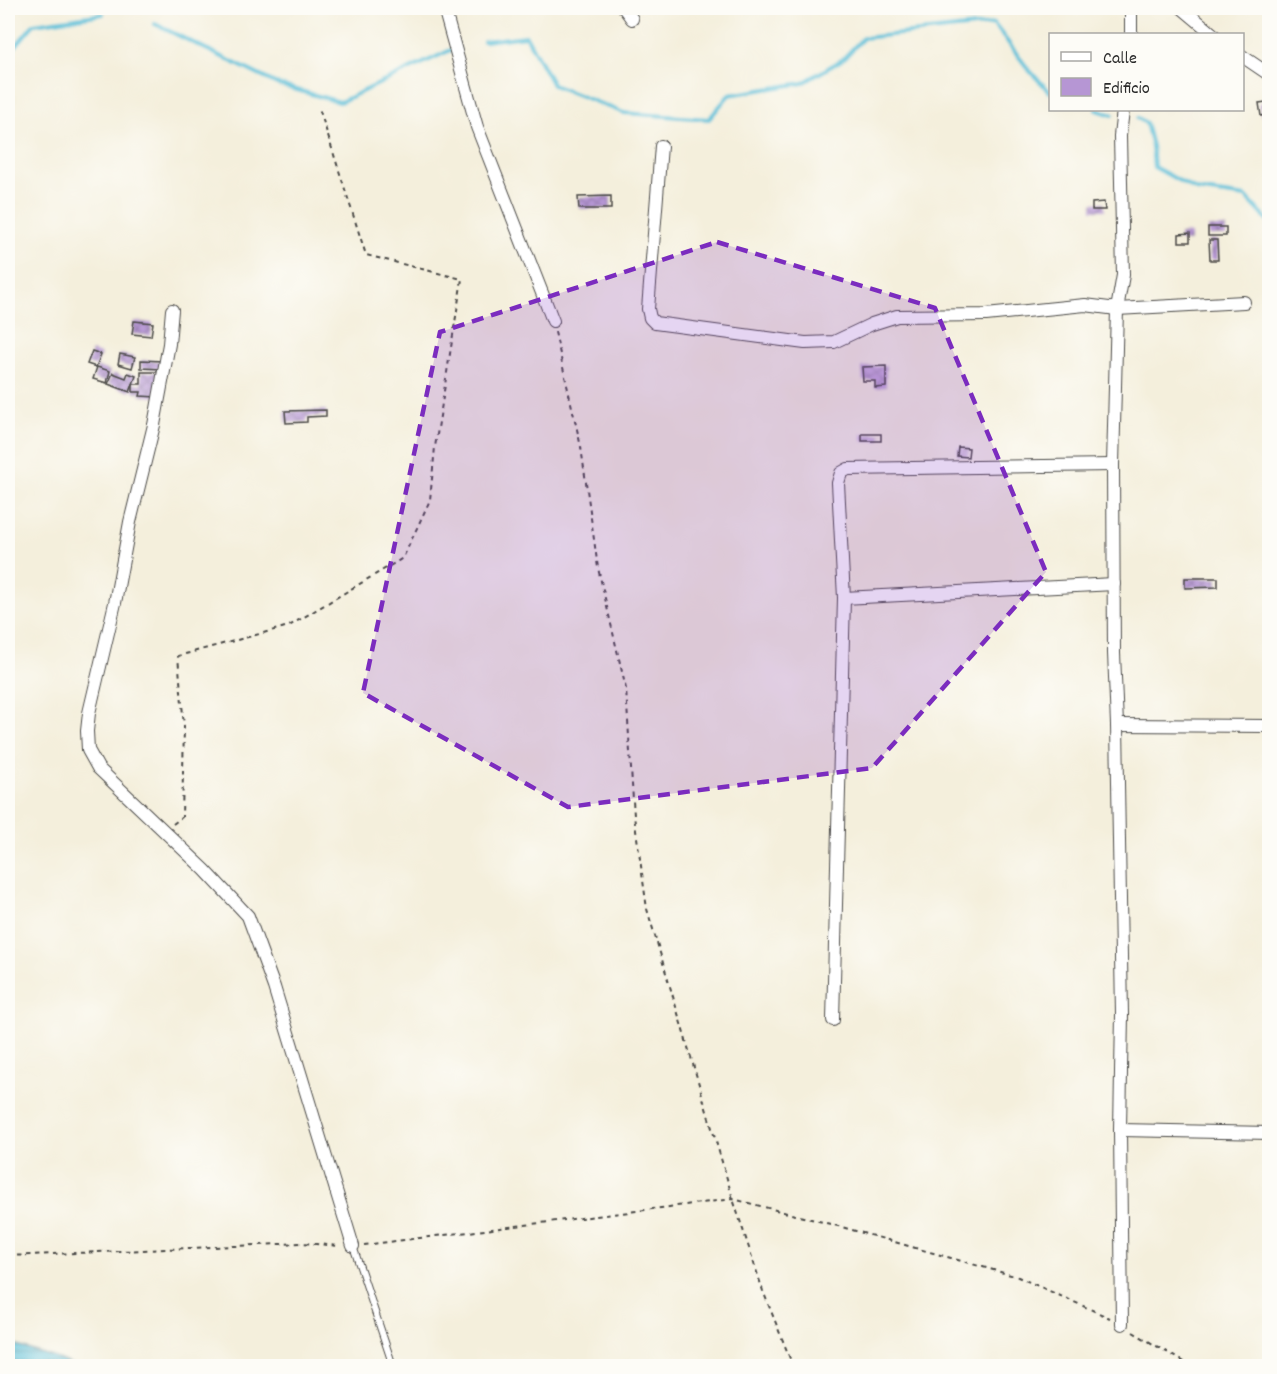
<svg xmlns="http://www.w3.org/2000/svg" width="1277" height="1374" viewBox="0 0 1277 1374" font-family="Dekko,sans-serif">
	<defs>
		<pattern id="water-rules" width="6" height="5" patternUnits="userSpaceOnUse" patternTransform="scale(1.5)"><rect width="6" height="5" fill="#59bed7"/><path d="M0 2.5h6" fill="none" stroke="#4a9baf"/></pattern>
		<pattern id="building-cross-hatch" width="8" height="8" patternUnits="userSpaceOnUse" patternTransform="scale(1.5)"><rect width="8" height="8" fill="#b696d4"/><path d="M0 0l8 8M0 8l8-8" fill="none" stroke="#947bac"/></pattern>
	</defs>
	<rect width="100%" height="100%" fill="#fdfcf7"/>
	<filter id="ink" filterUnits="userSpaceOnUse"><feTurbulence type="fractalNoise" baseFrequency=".0167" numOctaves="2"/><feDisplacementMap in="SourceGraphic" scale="12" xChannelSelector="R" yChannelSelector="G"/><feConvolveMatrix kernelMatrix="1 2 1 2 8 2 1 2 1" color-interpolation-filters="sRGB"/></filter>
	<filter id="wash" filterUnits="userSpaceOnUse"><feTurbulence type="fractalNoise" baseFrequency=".008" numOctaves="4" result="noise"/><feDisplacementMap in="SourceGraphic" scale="24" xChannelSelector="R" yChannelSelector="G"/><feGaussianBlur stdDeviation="1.35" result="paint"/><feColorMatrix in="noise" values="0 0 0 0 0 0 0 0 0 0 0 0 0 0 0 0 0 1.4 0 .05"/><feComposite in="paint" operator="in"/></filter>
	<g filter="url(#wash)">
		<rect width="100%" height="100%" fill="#f4efdc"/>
		<polygon fill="url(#water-rules)" stroke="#427481" stroke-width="1.5" points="8,1343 58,1359 74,1366 8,1366"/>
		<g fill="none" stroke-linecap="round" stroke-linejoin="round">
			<g stroke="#59bed7" stroke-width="4">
				<polyline points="155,24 279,85 340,102 453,49"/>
				<polyline points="484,41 526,36 553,85 624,113 709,119 729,95 803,83 843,59 863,38 994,24 1029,70 1050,92"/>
				<polyline points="8,55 34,24 103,14"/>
				<polyline points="1097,110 1113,115"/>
				<polyline points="1138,118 1146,123 1152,146 1154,167 1196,190 1246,197 1270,223"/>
			</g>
		</g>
		<g id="blocks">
			<g fill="url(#building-cross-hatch)">
				<polygon points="1266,102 1269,114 1261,116 1259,103"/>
				<polygon points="611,196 611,209 579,209 578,197"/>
				<polygon points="1104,202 1105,210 1092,210 1092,203"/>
				<rect x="1208" y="227" width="18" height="9"/>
				<polygon points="1190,233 1190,242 1179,242 1179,234"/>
				<polygon points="1209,240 1217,240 1218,260 1210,260"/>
				<polygon points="134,321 153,323 151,336 132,334"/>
				<polygon points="92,351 101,354 96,367 87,364"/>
				<polygon points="120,354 135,357 132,368 118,364"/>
				<polygon points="141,360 162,361 162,369 141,368"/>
				<polygon points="886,366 886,387 875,388 875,381 863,381 862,367"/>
				<polygon points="97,367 110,371 107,383 93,379"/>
				<polygon points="141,372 160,372 157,397 140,396 141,392 133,392 133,384 141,384"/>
				<polygon points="113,373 126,378 128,373 136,376 130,392 108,384"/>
				<polygon points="326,410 326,416 307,417 307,422 286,423 285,411"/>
				<rect x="862" y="434" width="19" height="7"/>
				<polygon points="958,447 969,448 968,457 957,456"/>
				<polygon points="1185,578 1218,578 1218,587 1185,588"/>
			</g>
		</g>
	</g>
	<g filter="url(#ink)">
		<use href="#blocks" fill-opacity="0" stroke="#494846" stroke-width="1.5"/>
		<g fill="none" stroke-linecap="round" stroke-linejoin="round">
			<g stroke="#494846" stroke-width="8">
				<polyline id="lane" points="353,1246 393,1366"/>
			</g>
			<g stroke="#494846" stroke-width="14">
				<g id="street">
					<polyline points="444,8 477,127 553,321"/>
					<polyline points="624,8 632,19"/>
					<polyline points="1131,8 1131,34"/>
					<polyline points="1182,8 1213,34"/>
					<polyline points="1242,56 1270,75"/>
					<polyline points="661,146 648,309 650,318 655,323 805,343 834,342 872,324 897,316 986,315 1085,305 1117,309 1244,302"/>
					<polyline points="172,310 169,344 154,425 130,522 115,603 89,713 87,731 88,750 98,768 205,870 248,916 274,987 353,1246"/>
					<polyline points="844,598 1114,584"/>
					<polyline points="1117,725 1270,726"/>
					<polyline points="833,1020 844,598 838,483 841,473 848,469 1113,465"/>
					<polyline points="1120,1130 1270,1133"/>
					<polyline points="1122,1324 1120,1130 1122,1014 1117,725 1114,653 1113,465 1117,309 1123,275 1120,136 1123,110"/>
				</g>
			</g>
			<g stroke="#494846" stroke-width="2" stroke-dasharray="4.5 4.5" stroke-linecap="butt">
				<polyline points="555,332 581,447 598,568 626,689 634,816 647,909 733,1199 763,1291 793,1366"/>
				<polyline points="173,824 182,817 184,727 178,656 289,626 403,558 430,500 435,447 462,279 366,255 319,108"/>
				<polyline points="364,1245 733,1199 838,1226 1018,1277 1110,1318"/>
				<polyline points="8,1256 303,1243 340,1246"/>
				<polyline points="1133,1332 1190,1366"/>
			</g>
			<use href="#lane" stroke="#fff" stroke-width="6"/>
			<use href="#street" stroke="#fff" stroke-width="12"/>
		</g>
	</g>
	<path fill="#7b2cbf" fill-opacity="0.2" stroke="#7b2cbf" stroke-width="4.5" stroke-dasharray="12 8" stroke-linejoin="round" d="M717 242 935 308 1046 572 872 768 568 807 363 693 440 332Z"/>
	<rect width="1277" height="1374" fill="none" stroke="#fdfcf7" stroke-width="30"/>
	<rect x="1049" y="33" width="195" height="78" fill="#fdfcf7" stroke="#a9a8a5" stroke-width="1.5"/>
	<rect x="1061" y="52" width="30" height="9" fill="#ffffff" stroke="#a9a8a5" stroke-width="1.5"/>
	<text x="1103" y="63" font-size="18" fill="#2b2b2b">Calle</text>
	<rect x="1061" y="78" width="30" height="18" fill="#b696d4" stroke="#a9a8a5" stroke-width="1.5"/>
	<text x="1103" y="93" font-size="18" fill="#2b2b2b">Edificio</text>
</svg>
